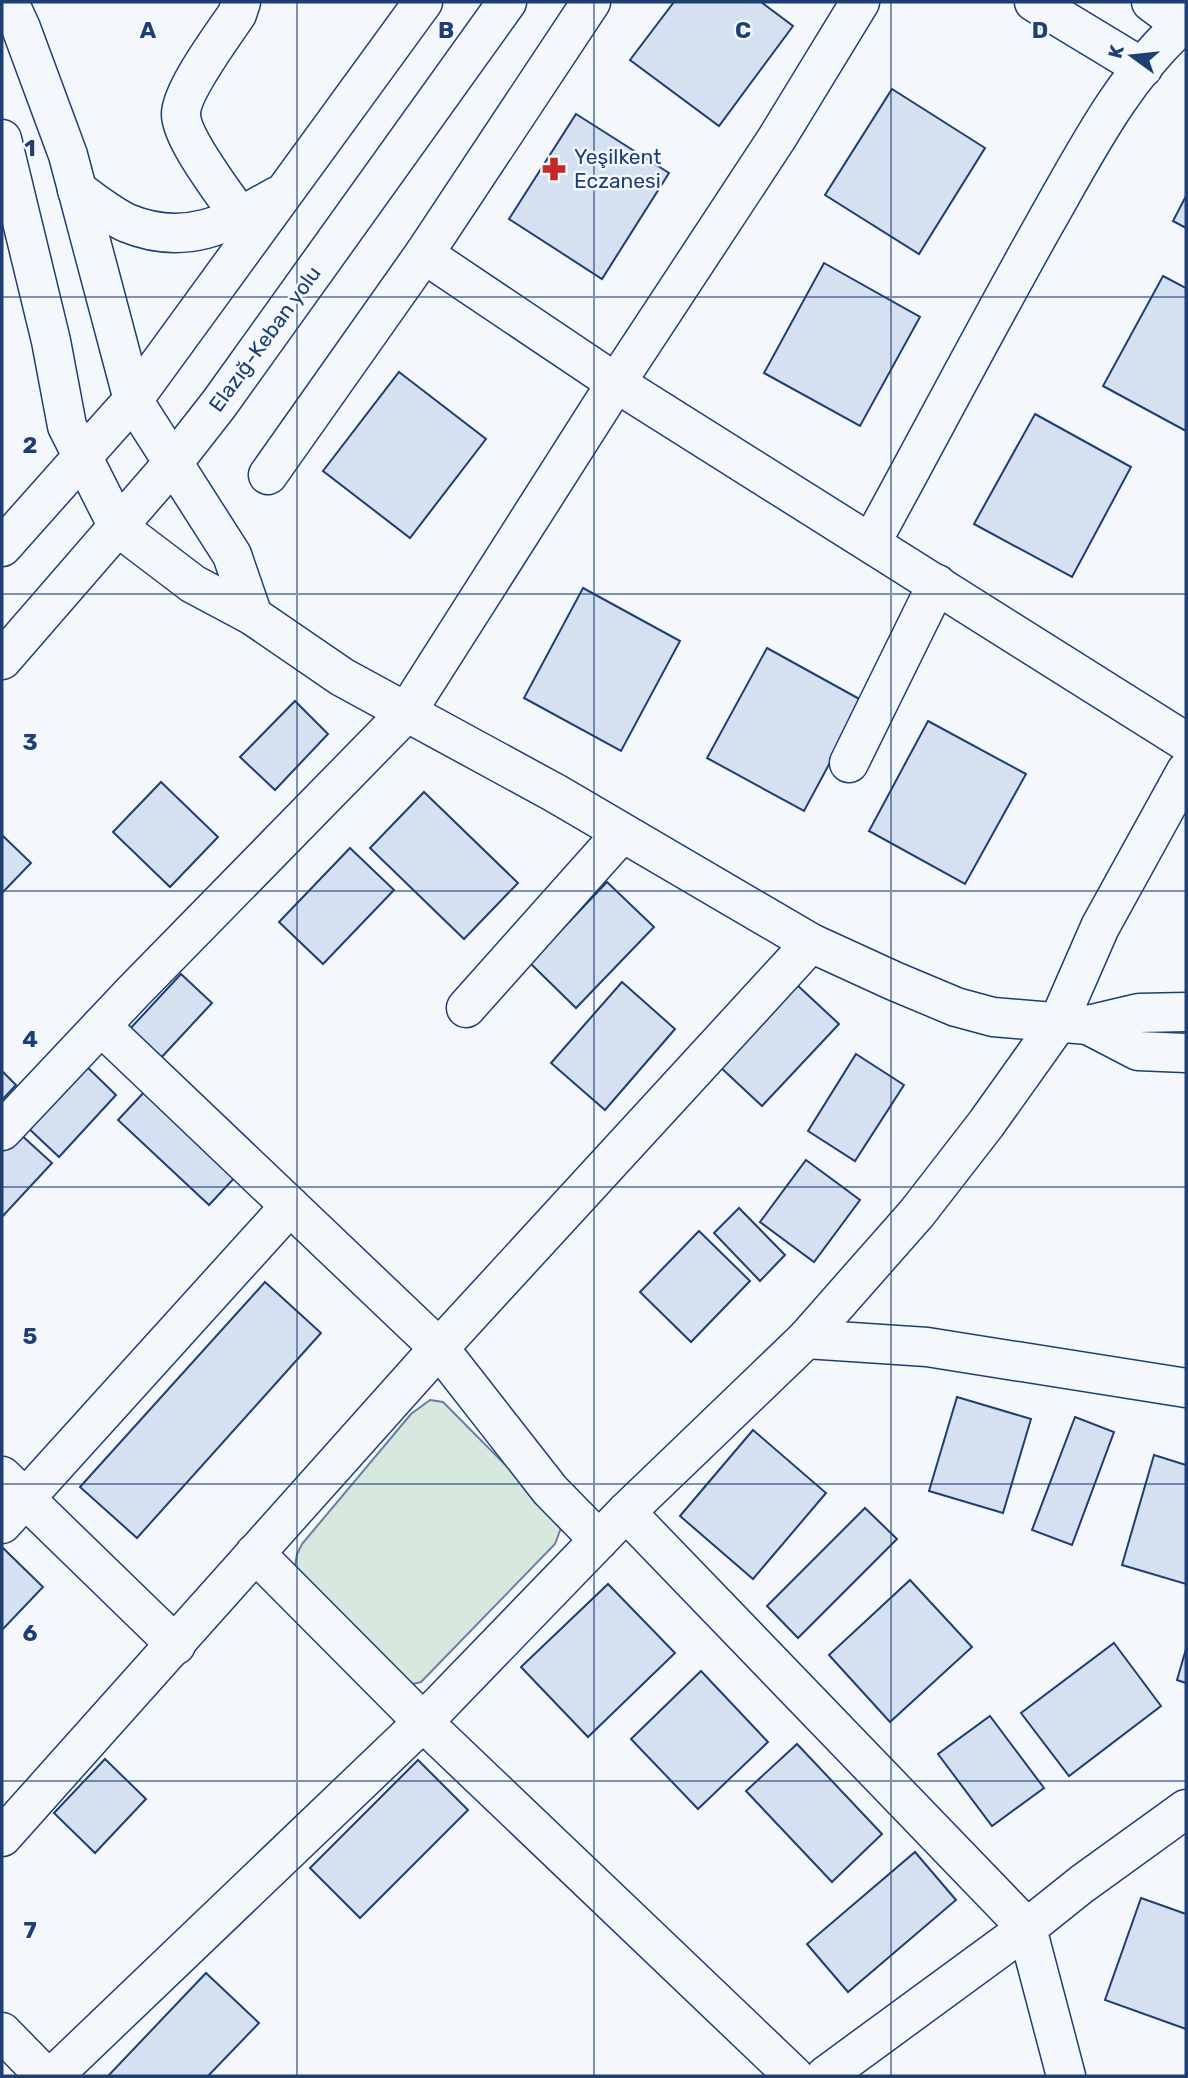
<svg xmlns="http://www.w3.org/2000/svg" width="1188" height="2078" viewBox="0 0 1188 2078" font-family="Rubik,sans-serif">
	<rect width="100%" height="100%" fill="#f4f7fb"/>
	<polygon fill="#d7e8df" stroke="#687fa3" stroke-width="2" points="430,1400 443,1402 555,1515 562,1525 555,1544 421,1682 413,1684 402,1677 295,1566 297,1554 302,1544 411,1414"/>
	<g fill="#d5e0f0" stroke="#1d3f73" stroke-width="2">
		<polygon points="674,2 761,2 793,26 719,126 630,60"/>
		<polygon points="892,89 985,148 919,254 825,195"/>
		<polygon points="576,114 669,173 602,279 509,219"/>
		<polygon points="1186,196 1186,228 1173,221"/>
		<polygon points="824,263 920,317 860,426 764,373"/>
		<polygon points="1163,276 1186,288 1186,431 1103,386"/>
		<polygon points="399,372 486,439 410,538 323,471"/>
		<polygon points="1035,414 1131,467 1072,577 974,524"/>
		<polygon points="583,588 680,641 621,751 524,698"/>
		<polygon points="767,648 863,701 804,811 707,758"/>
		<polygon points="295,701 328,734 275,790 240,757"/>
		<polygon points="928,721 1026,774 965,884 869,831"/>
		<polygon points="161,782 218,837 170,887 113,832"/>
		<polygon points="424,792 518,883 464,939 370,848"/>
		<polygon points="2,835 31,863 2,893"/>
		<polygon points="350,848 394,890 323,964 279,922"/>
		<polygon points="607,882 654,927 576,1008 530,963"/>
		<polygon points="181,974 212,1003 159,1060 128,1031"/>
		<polygon points="622,982 675,1029 605,1110 551,1063"/>
		<polygon points="795,983 839,1024 762,1106 718,1065"/>
		<polygon points="856,1054 904,1085 855,1161 808,1131"/>
		<polygon points="83,1063 116,1095 59,1157 25,1125"/>
		<polygon points="2,1071 16,1085 2,1100"/>
		<polygon points="148,1088 239,1173 209,1205 118,1120"/>
		<polygon points="19,1133 52,1163 2,1217 2,1152"/>
		<polygon points="806,1160 860,1200 814,1262 760,1222"/>
		<polygon points="739,1208 785,1255 760,1281 714,1233"/>
		<polygon points="699,1231 750,1281 691,1342 640,1292"/>
		<polygon points="265,1282 321,1333 137,1538 80,1487"/>
		<polygon points="957,1397 1031,1419 1003,1513 929,1491"/>
		<polygon points="1075,1417 1114,1432 1072,1545 1032,1530"/>
		<polygon points="753,1430 826,1493 753,1579 680,1516"/>
		<polygon points="1154,1455 1186,1465 1186,1584 1122,1565"/>
		<polygon points="865,1508 897,1539 798,1638 767,1606"/>
		<polygon points="2,1547 43,1587 2,1630"/>
		<polygon points="910,1580 972,1647 890,1722 829,1655"/>
		<polygon points="608,1584 675,1653 588,1737 521,1667"/>
		<polygon points="1114,1643 1161,1706 1069,1776 1021,1713"/>
		<polygon points="1186,1649 1186,1683 1177,1680"/>
		<polygon points="701,1671 768,1742 698,1809 631,1739"/>
		<polygon points="990,1716 1044,1788 992,1826 938,1754"/>
		<polygon points="797,1744 882,1834 832,1882 746,1791"/>
		<polygon points="105,1759 146,1799 95,1853 54,1813"/>
		<polygon points="418,1760 468,1810 360,1918 310,1868"/>
		<polygon points="915,1852 956,1900 848,1992 807,1944"/>
		<polygon points="1141,1898 1186,1914 1186,2029 1105,2000"/>
		<polygon points="206,1973 259,2023 208,2076 108,2076"/>
	</g>
	<g fill="none" stroke-linecap="round" stroke-linejoin="round">
		<g stroke="#1d3f73" stroke-width="41">
			<g id="minor">
				<polyline points="1034,2 1143,68"/>
				<polyline points="1151,2 1182,25"/>
				<path d="M240 217C225 194 181 139 181 114 181 91 223 35 237 14L241 2"/>
				<polyline points="424,254 616,383 1186,742"/>
				<polyline points="268,475 424,254 591,2"/>
				<path d="M871 543C929 437 985 330 1044 225 1084 155 1124 75 1186 21"/>
				<polyline points="849,763 937,584"/>
				<polyline points="466,1008 622,833"/>
				<polyline points="101,1026 439,1348 550,1490 599,1540"/>
				<polyline points="2,1131 134,991 406,713 616,383 777,138 860,2"/>
				<polyline points="806,1339 927,1347 1186,1388"/>
				<polyline points="2,1476 176,1645"/>
				<polyline points="626,1512 1027,1928 825,2076"/>
				<polyline points="2,1524 290,1206"/>
				<polyline points="255,1553 423,1722 794,2076"/>
				<polyline points="2,1837 439,1348 811,943"/>
				<polyline points="2,2032 45,2076"/>
				<polyline points="53,2076 423,1722 626,1512 806,1339 917,1213 986,1124 1058,1023 1100,927 1186,771"/>
				<polyline points="1066,2076 1027,1928 1082,1884 1186,1809"/>
			</g>
		</g>
		<g stroke="#1d3f73" stroke-width="41">
			<g id="major">
				<polyline points="9,2 21,28 68,155 133,400 232,555 253,616"/>
				<polyline points="2,139 51,341 67,426 118,527 193,584 253,616 342,677 555,793 811,943 894,981 956,1007 993,1017 1088,1025 1139,1013 1186,1012"/>
				<polyline points="1088,1025 1138,1051 1186,1053"/>
			</g>
		</g>
		<g stroke="#1d3f73" stroke-width="41">
			<g id="highway">
				<path d="M77 190C93 201 110 215 127 223 185 247 228 224 277 196"/>
				<polyline points="2,547 133,400 423,2"/>
				<polyline points="2,660 172,464 219,404 507,2"/>
			</g>
		</g>
		<use href="#minor" stroke="#f4f7fb" stroke-width="38"/>
		<use href="#major" stroke="#f4f7fb" stroke-width="38"/>
		<use href="#highway" stroke="#f4f7fb" stroke-width="38"/>
	</g>
	<path fill="none" stroke="#1d3f73" stroke-width="2" stroke-opacity="0.55" d="M297 2V2076M594 2V2076M891 2V2076M2 297H1186M2 594H1186M2 891H1186M2 1187H1186M2 1484H1186M2 1781H1186"/>
	<defs>
		<g id="pharmacy-bare" transform="scale(1.89)"><path d="M-2-6h4v4h4v4h-4v4h-4v-4h-4v-4h4Z" fill="#c62828" stroke="#f4f7fb" stroke-width="2.5" paint-order="stroke"/></g>
	</defs>
	<g fill-rule="evenodd">
		<use href="#pharmacy-bare" x="554" y="169"/>
	</g>
	<g text-anchor="middle" stroke-width="5" stroke-linejoin="round" paint-order="stroke">
		<g font-size="21" fill="#1d3f73" stroke="#f4f7fb" text-anchor="start">
			<text x="574" y="164">Yeşilkent<tspan x="574" dy="24">Eczanesi</tspan></text>
		</g>
		<g font-size="21" fill="#1d3f73" stroke="#f4f7fb">
			<text transform="translate(265 339) rotate(-54)" y="7">Elazığ-Keban yolu</text>
		</g>
	</g>
	<g font-size="23" text-anchor="middle" font-weight="bold" fill="#1d3f73" stroke="#f4f7fb" stroke-width="5" stroke-linejoin="round" paint-order="stroke">
		<text x="148" y="38">A</text>
		<text x="446" y="38">B</text>
		<text x="743" y="38">C</text>
		<text x="1040" y="38">D</text>
		<text x="30" y="156">1</text>
		<text x="30" y="453">2</text>
		<text x="30" y="750">3</text>
		<text x="30" y="1047">4</text>
		<text x="30" y="1344">5</text>
		<text x="30" y="1641">6</text>
		<text x="30" y="1938">7</text>
	</g>
	<rect width="1188" height="2078" fill="none" stroke="#1d3f73" stroke-width="7"/>
	<g transform="translate(1132 56) rotate(285)" stroke="#f4f7fb" stroke-width="5" paint-order="stroke">
	<path d="M0-5L12 26L0 18L-12 26Z" fill="#1d3f73"/>
	<text y="-10" font-size="19" font-weight="bold" text-anchor="middle" fill="#1d3f73">K</text>
	</g>
</svg>
